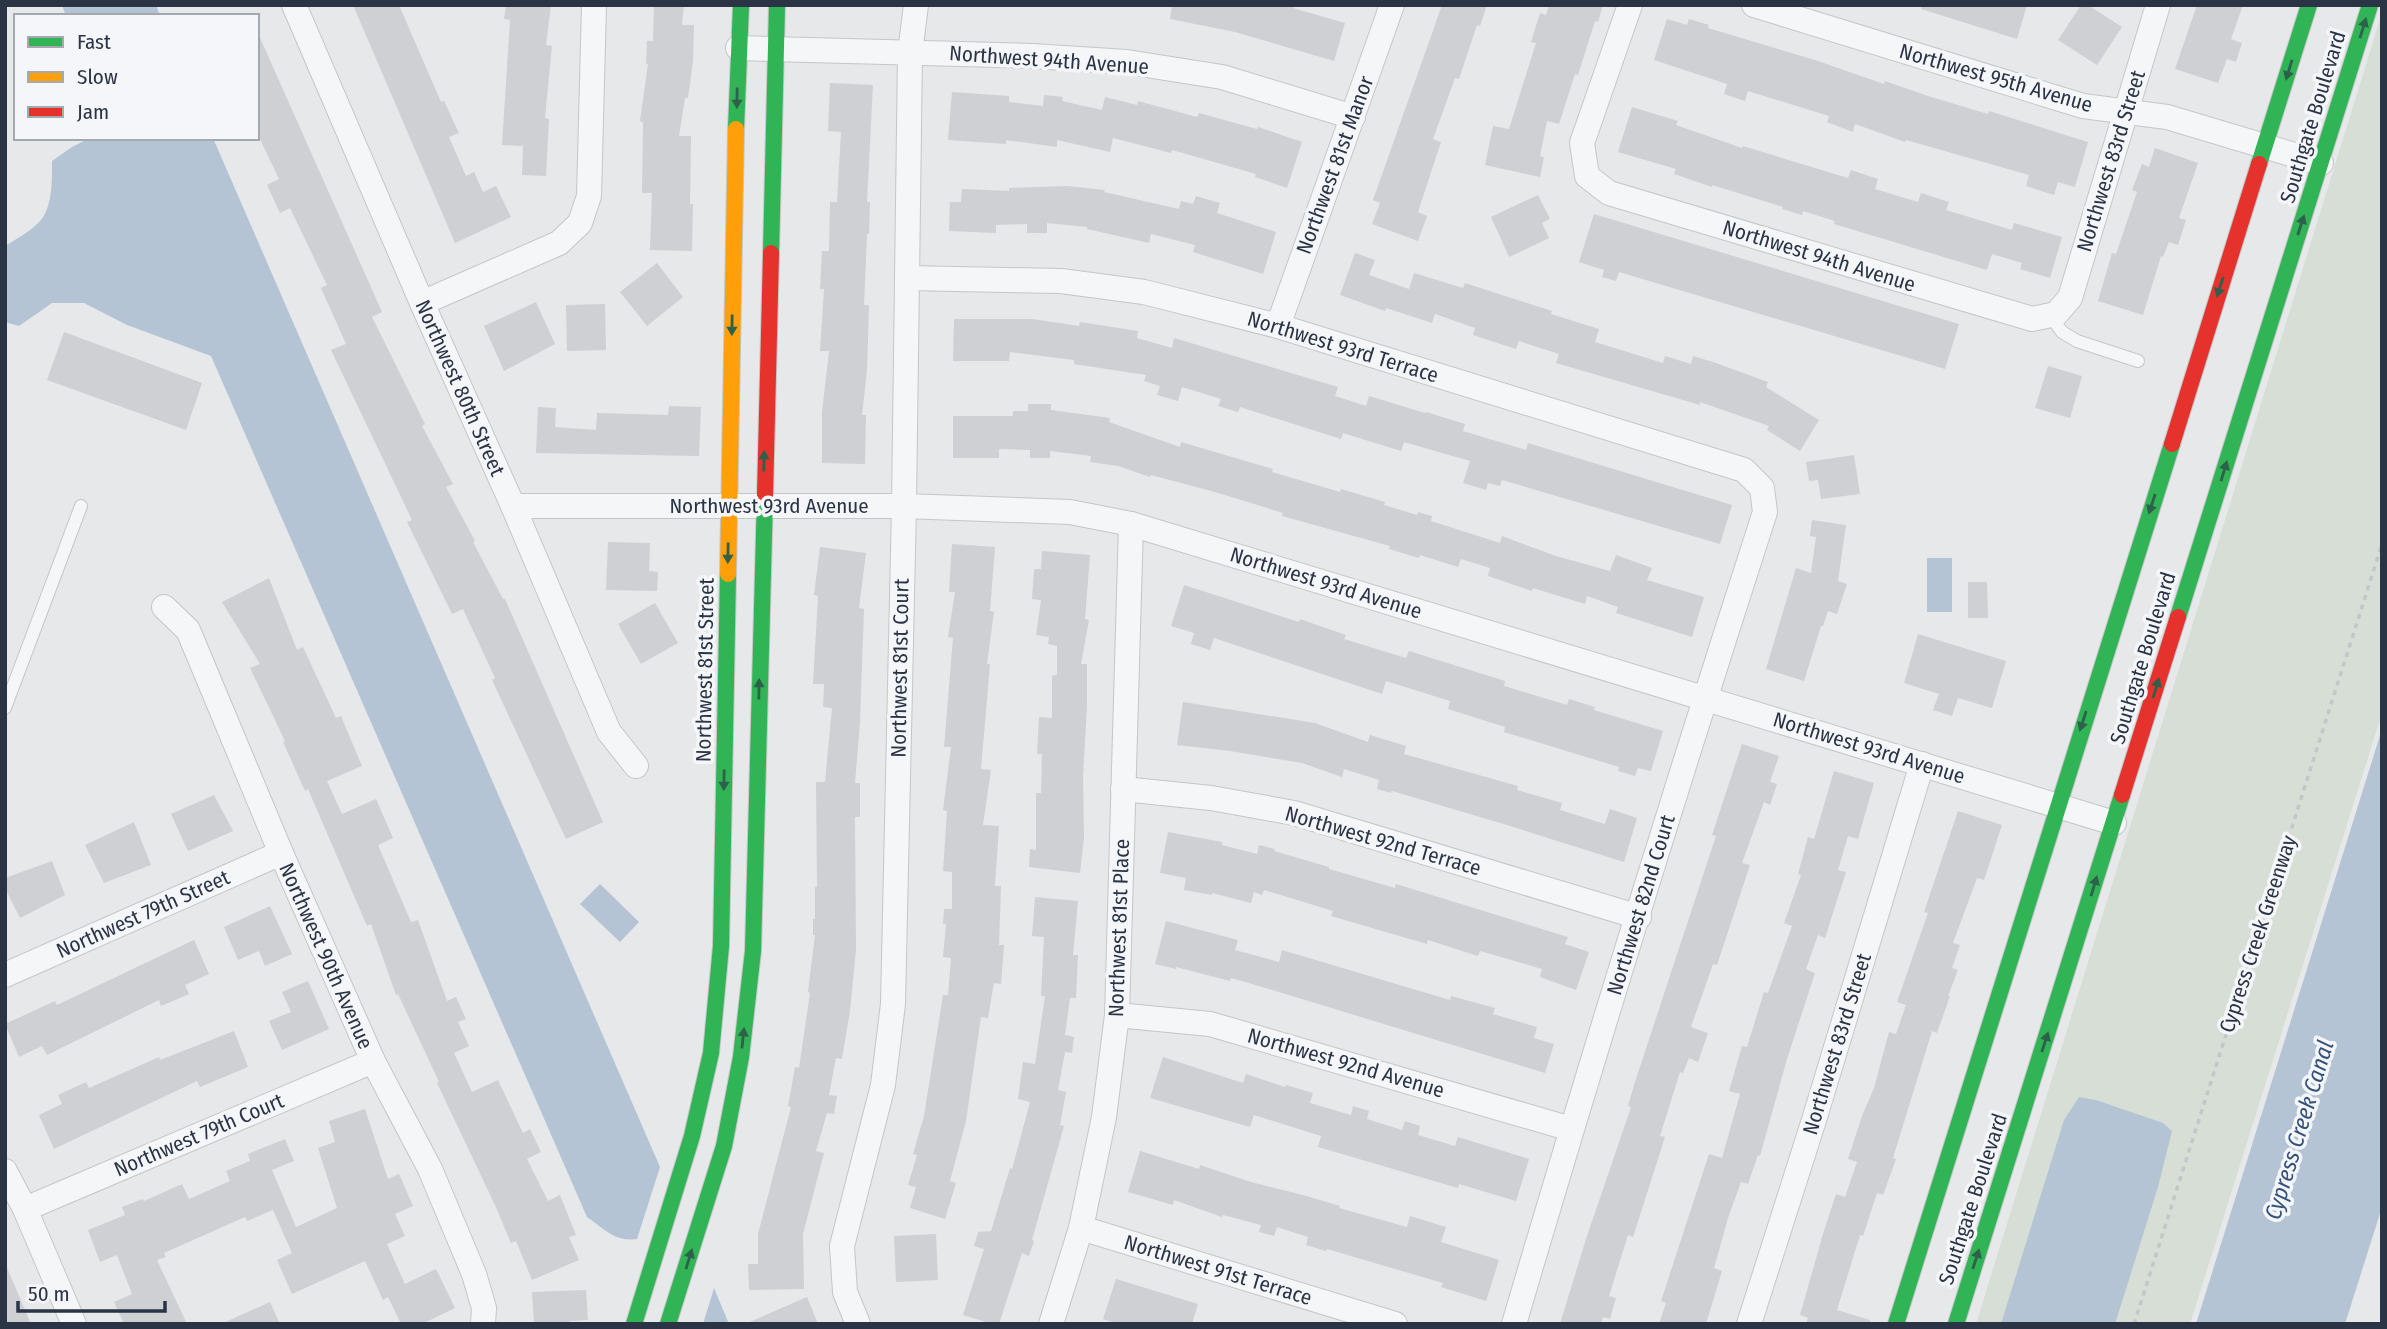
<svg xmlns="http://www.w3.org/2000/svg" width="2387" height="1329" viewBox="0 0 2387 1329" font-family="'Fira Sans Condensed',sans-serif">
	<rect width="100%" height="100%" fill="#e6e8ea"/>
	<polygon fill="#d6ded6" points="2382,13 2382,713 2190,1324 1976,1324"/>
	<g fill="#b4c4d5">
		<polygon points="62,5 156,5 160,16 66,16"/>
		<path d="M90 138H213L660 1167 637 1239C615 1242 604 1229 587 1217L211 356 127 325 84 303H52L19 326 5 322V246C16 239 28 233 37 224 53 211 52 180 52 161L72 147Z"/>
		<rect x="1927" y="558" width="25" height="54"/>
		<polygon points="2382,729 2382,1207 2345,1324 2196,1324"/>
		<polygon points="600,884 639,922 620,942 580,904"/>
		<polygon points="2079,1097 2096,1100 2163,1123 2172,1131 2158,1187 2115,1324 2001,1324 2064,1120"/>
		<polygon points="714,1288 729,1324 703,1324"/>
	</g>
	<g fill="#ced0d3">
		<polygon points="353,5 399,5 441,102 444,101 459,133 449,137 466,176 474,172 483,192 496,186 511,217 455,243"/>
		<polygon points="506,5 551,5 546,45 552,46 545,118 549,119 546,176 522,175 523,146 502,145 510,20 504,19"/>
		<polygon points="654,5 684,5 682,25 694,25 693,61 688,98 685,98 679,136 691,136 690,204 693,204 692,251 650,250 652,193 642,193 643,122 640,121 648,64 646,64 647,41 653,41"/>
		<polygon points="1172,5 1294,5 1293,8 1345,23 1334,61 1235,32 1170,19"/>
		<polygon points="1442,5 1487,5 1480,26 1477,25 1459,79 1455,78 1433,139 1441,142 1418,212 1427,216 1418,241 1372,224 1380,203 1373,200"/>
		<polygon points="1549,5 1603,5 1598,22 1595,21 1578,75 1575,74 1559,124 1547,121 1540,156 1544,157 1540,177 1485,165 1493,126 1509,129 1536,43 1531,42 1540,13 1546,15"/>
		<polygon points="1922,5 2027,5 2017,39 1921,9"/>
		<polygon points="2081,5 2088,5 2122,27 2097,65 2058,40"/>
		<polygon points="2197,5 2243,5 2231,39 2242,43 2236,62 2227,59 2218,83 2175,69"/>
		<polygon points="1667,19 1687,25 1689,19 1709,25 1708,28 1815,60 1884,84 1885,81 1928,96 1988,114 1989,111 2088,142 2075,187 2058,182 2054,195 2026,186 2029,175 1906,140 1905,142 1855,124 1853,132 1827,122 1829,116 1748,91 1745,101 1724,94 1727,84 1654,60"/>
		<polygon points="257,31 382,312 372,317 425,424 422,426 453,484 446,487 475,541 473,542 503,599 505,599 603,822 566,839 512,723 492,680 495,678 463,609 452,614 407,522 412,520 331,350 346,344 321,288 327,285 290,208 280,213 267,185 279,179 257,133"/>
		<polygon points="830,83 873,85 867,202 870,202 869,234 867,234 864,305 869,305 867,370 862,415 866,415 865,464 822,463 822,412 829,351 820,351 824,289 820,289 822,251 829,251 830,202 837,202 841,132 828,131"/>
		<polygon points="952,92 1009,96 1009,102 1043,106 1044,95 1063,97 1062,101 1102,110 1105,97 1137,105 1138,101 1197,117 1199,113 1257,129 1258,127 1302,142 1287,188 1255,177 1256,174 1172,150 1171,153 1113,138 1110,152 1057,140 1057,147 1006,140 1006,144 948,140"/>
		<polygon points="1632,107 1678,121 1676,125 1742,148 1743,146 1848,178 1851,170 1878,179 1875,189 1918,202 1921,193 1949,202 1946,210 2012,230 2014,223 2062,237 2050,278 2020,269 2022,263 1992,254 1987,270 1834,224 1835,221 1803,211 1802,215 1782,209 1783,207 1712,185 1712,187 1674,174 1676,169 1618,152"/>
		<polygon points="2155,148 2198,163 2179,218 2186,220 2178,245 2169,242 2163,257 2161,256 2143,315 2098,301 2112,253 2116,254 2137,192 2132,190 2142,164 2149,167"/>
		<polygon points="1067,186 1105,190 1104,192 1179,209 1181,201 1193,204 1196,196 1220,203 1217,213 1276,232 1263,274 1193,252 1195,245 1151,234 1149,243 1087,229 1087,227 1047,223 1047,233 1027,233 1027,224 996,225 996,233 949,231 950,202 961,202 962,189 1009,191 1009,188"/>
		<polygon points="1538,195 1550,219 1542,223 1549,238 1509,257 1491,217"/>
		<polygon points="1594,214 1959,324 1945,369 1619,272 1616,281 1602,277 1604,270 1579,262"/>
		<polygon points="1355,253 1375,260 1369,275 1409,289 1414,273 1463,288 1465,283 1552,311 1551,314 1599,329 1595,342 1663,363 1665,356 1691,364 1693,356 1713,362 1768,382 1766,387 1819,420 1800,451 1767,430 1769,426 1700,402 1700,405 1556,363 1559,354 1519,341 1516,349 1473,335 1475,328 1435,314 1432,323 1386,308 1385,311 1340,295"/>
		<polygon points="657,263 683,297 647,326 620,292"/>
		<polygon points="536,302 555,344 504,371 484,326"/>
		<polygon points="605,304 606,350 567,351 566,305"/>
		<polygon points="954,319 1032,319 1079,326 1080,322 1138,331 1137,338 1172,348 1174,338 1338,387 1335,396 1366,406 1369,396 1425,413 1426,412 1465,424 1463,431 1526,450 1528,443 1732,505 1720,544 1502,480 1500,486 1488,483 1486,490 1463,483 1470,461 1404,442 1401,451 1343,433 1341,439 1240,407 1238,412 1218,406 1221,399 1182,387 1178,401 1157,395 1160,386 1144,381 1146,375 1074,364 1074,360 1010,352 1009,361 953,361"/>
		<polygon points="64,332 202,383 186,430 47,380"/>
		<polygon points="2048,366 2082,376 2070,418 2035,408"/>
		<polygon points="1028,404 1051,404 1051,410 1110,418 1109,422 1180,447 1181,442 1273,469 1272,472 1340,492 1341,489 1385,502 1384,505 1417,515 1418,512 1432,516 1431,521 1500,543 1502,536 1556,556 1610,571 1616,555 1652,568 1647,580 1704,597 1692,637 1616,613 1618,607 1587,596 1585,604 1533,588 1532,591 1488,576 1490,568 1461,559 1458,567 1420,555 1419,558 1389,549 1390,546 1282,516 1283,513 1215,492 1151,475 1150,477 1118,466 1090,462 1091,456 1050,451 1050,458 1030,458 1030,450 999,449 999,458 953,458 953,416 1013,416 1013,411 1028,411"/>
		<polygon points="669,406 701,407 699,456 536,453 538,407 556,408 555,427 596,430 597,413 668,415"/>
		<polygon points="1854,455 1860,494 1821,499 1818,480 1809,481 1806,462"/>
		<polygon points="1812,520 1846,525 1838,581 1847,584 1837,614 1828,611 1823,626 1821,626 1804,681 1766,669 1796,568 1811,573 1816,537 1810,536"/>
		<polygon points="608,542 650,543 649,571 658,572 657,591 606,590"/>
		<polygon points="952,544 995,547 990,611 994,612 987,664 990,664 981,769 991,770 983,825 999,826 995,886 1001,886 999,945 1004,945 1001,984 994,983 988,1018 981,1017 966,1121 950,1181 956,1183 945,1219 910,1208 916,1187 908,1185 917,1155 913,1154 924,1116 943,995 948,995 951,958 943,957 946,924 943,924 944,909 952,909 952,872 943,871 947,811 943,810 951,747 944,747 953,638 948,637 955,592 949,592"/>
		<polygon points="820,547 866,553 859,608 864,609 860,722 855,783 860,783 860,817 855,817 856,950 850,1011 842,1059 836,1058 829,1095 837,1096 834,1114 827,1113 816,1151 824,1153 803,1234 804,1289 749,1290 748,1264 758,1264 758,1234 791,1107 788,1106 795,1067 799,1068 810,993 808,992 815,935 813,935 813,919 815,919 815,887 817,887 816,782 825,782 832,708 823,707 824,684 813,684 818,596 814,595"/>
		<polygon points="1042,551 1090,555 1085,619 1089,620 1081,664 1087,664 1087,706 1083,777 1084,837 1080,873 1029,867 1030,849 1036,850 1036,793 1041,793 1042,754 1037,754 1039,717 1052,718 1052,676 1057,675 1057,646 1048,644 1049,637 1036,635 1041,600 1032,599 1034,569 1041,569"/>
		<polygon points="269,578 297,650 303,647 336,718 341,716 362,766 327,781 342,814 376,799 393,838 378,845 411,922 418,920 447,1001 456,997 466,1019 458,1022 469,1046 454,1053 472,1092 498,1080 523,1133 530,1129 541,1152 527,1159 548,1201 560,1195 576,1235 569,1237 579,1260 532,1280 516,1241 511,1243 495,1205 437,1083 439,1082 398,994 396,995 371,924 367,926 308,789 305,791 283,742 285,741 250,668 260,664 222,602"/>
		<polygon points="1968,582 1987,582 1988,618 1968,618"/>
		<polygon points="1184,585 1299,622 1300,619 1317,625 1346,635 1344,639 1406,658 1409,651 1505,681 1504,686 1567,705 1569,699 1595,707 1594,710 1663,731 1651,771 1638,768 1635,776 1618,771 1619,767 1504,732 1505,727 1448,709 1450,701 1386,681 1382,694 1214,638 1210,650 1191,644 1194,633 1171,626"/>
		<polygon points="655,603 678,643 641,664 618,624"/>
		<polygon points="1918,634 2006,661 1992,708 1958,698 1952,716 1933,710 1939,694 1904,683"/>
		<polygon points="1183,702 1315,723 1368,742 1370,735 1406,746 1404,754 1518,786 1517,790 1562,803 1560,810 1605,824 1610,809 1637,818 1624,862 1507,825 1392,791 1391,793 1377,789 1379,780 1344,769 1342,777 1302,763 1230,751 1177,745"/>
		<polygon points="1742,744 1779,756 1770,782 1777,784 1770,805 1764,802 1742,863 1750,865 1717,965 1713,964 1691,1027 1708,1033 1698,1062 1689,1058 1683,1073 1680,1072 1660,1136 1665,1137 1633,1237 1628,1235 1609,1296 1616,1298 1610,1319 1603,1317 1601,1324 1560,1324 1586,1239 1631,1107 1628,1106 1635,1082 1716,836 1712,835"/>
		<polygon points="1834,771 1874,783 1858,839 1848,836 1838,870 1846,872 1825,938 1818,935 1806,969 1815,973 1787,1059 1760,1156 1758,1155 1748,1184 1741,1182 1728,1218 1714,1268 1722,1271 1706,1324 1659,1324 1666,1303 1661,1301 1709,1154 1722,1158 1740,1094 1729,1091 1742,1046 1747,1047 1764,992 1768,993 1792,926 1784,923 1801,875 1798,874 1808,837 1814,839"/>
		<polygon points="214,795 233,831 188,851 171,814"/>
		<polygon points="1958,811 2002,825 1984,880 1977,878 1953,943 1960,945 1952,968 1958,970 1948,996 1950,996 1937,1033 1932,1031 1893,1158 1896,1159 1883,1195 1877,1193 1863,1236 1860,1235 1837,1310 1870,1320 1870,1324 1806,1324 1808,1318 1800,1315 1823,1234 1836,1194 1845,1197 1857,1162 1848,1159 1862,1116 1874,1088 1889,1032 1896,1034 1906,1005 1897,1002 1928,913 1924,912"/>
		<polygon points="134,822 151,865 104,883 85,845"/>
		<polygon points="1168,832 1222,842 1222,845 1257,854 1259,845 1275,849 1274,851 1329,867 1329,869 1395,888 1396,884 1568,937 1565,944 1589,952 1576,990 1540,977 1542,969 1480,951 1478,956 1428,940 1427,944 1331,916 1333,911 1264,890 1262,895 1254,892 1251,903 1212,893 1212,895 1184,890 1186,878 1160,873"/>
		<polygon points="52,861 65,895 20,918 5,888 5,878"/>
		<polygon points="1035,897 1078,901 1073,955 1078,955 1076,998 1070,998 1065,1035 1074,1037 1072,1053 1065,1052 1058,1090 1066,1092 1060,1125 1064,1126 1032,1240 1034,1241 1029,1256 1022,1253 999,1324 992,1324 963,1315 984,1249 974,1246 978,1232 991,1231 1010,1168 1012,1169 1030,1102 1018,1099 1023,1062 1035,1064 1045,996 1041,996 1044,937 1032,936"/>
		<polygon points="270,906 292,954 265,966 259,951 238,960 224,927"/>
		<polygon points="1166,921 1238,940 1235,950 1279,962 1282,950 1450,1000 1451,996 1495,1008 1493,1014 1537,1027 1534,1038 1554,1044 1545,1073 1259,986 1231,978 1230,981 1176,967 1176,969 1155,964"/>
		<polygon points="194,940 209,974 185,985 189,994 161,1006 159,1000 47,1055 42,1046 19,1057 5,1024 55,1001 57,1005"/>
		<polygon points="308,981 329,1029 282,1050 269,1021 291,1012 282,992"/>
		<polygon points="234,1031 248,1067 200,1087 197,1081 54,1149 39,1115 62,1104 58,1095 86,1082 89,1088 159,1057 160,1060"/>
		<polygon points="1163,1057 1243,1083 1246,1074 1285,1087 1286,1085 1313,1093 1310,1103 1351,1115 1353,1106 1369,1111 1367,1119 1402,1130 1405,1121 1420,1126 1418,1135 1455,1146 1458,1137 1529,1159 1516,1201 1459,1184 1458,1188 1318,1147 1321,1136 1254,1115 1250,1127 1150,1098"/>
		<polygon points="365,1109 388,1179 399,1174 413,1206 395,1214 405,1236 387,1244 405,1284 436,1269 455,1308 422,1324 401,1324 388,1297 383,1300 365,1261 292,1294 277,1260 292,1253 273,1210 247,1221 245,1217 164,1253 166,1257 157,1260 187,1324 124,1324 114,1302 132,1294 117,1255 100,1262 88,1230 125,1215 122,1207 143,1199 144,1201 182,1184 189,1199 230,1181 226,1171 250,1161 248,1154 285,1139 294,1161 272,1170 296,1227 337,1208 318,1148 335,1142 329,1121"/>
		<polygon points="1140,1151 1199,1169 1200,1165 1251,1182 1303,1195 1340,1206 1339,1208 1407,1227 1410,1216 1446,1227 1441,1242 1499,1260 1486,1301 1441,1287 1443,1283 1327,1249 1326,1251 1306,1245 1308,1237 1277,1227 1274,1236 1259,1232 1261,1225 1223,1215 1222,1217 1174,1200 1173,1205 1128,1192"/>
		<polygon points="936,1234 938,1280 896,1282 894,1236"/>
		<polygon points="5,1263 31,1324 5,1324"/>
		<polygon points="1116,1279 1198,1304 1192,1324 1118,1324 1103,1319"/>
		<polygon points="586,1290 588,1320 570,1321 570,1324 534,1324 532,1292"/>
		<polygon points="807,1297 818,1324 745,1324"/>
		<polygon points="270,1302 280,1324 221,1324"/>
	</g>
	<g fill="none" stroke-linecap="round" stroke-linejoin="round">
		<g stroke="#c4c6c8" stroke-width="14">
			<g id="lane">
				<polyline points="2050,315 2062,332 2077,341 2138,361"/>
				<polyline points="5,708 81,506"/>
			</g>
		</g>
		<g stroke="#c4c6c8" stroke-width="26">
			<g id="street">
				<polyline points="294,5 422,303 513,506 609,732 636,766"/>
				<polyline points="1630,5 1582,143 1587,176 1609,193 2032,319 2056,314 2070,298 2158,5"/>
				<polyline points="1754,5 2083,106 2167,117 2321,163"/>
				<polyline points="738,48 1032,56 1127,62 1222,77 1353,117"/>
				<path d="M907 278 1061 281 1144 292 1278 326 1744 470 1762 488 1765 512C1678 781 1594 1052 1514 1324"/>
				<polyline points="422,303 559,243 580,223 589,196 594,5"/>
				<polyline points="1278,326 1392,5"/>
				<polyline points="513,506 904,506 1070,512 1131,524 2114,823"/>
				<polyline points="164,607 188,630 281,853 373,1061 430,1169 474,1274 484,1308 483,1324"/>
				<polyline points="1123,789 1211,798 1294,813 1639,917"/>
				<polyline points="5,975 281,853"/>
				<polyline points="1117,1015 1210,1024 1571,1129"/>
				<polyline points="5,1171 25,1209 74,1324"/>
				<polyline points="25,1209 373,1061"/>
				<polyline points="1081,1228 1395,1324"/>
				<polyline points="858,1324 845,1292 842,1246 883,1085 893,1004 904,506 910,53 916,5"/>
				<polyline points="1051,1324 1081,1228 1104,1117 1117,1015 1131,524"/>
				<polyline points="1749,1324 1814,1120 1922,764"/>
			</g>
		</g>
		<g stroke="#c4c6c8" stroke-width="18">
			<g id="fast">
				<polyline points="736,129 741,5"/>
				<polyline points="2259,164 2309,5"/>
				<polyline points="771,253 777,5"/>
				<polyline points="2178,617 2370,5"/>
				<polyline points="634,1324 692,1136 711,1053 721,946 728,574"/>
				<polyline points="668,1324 724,1146 741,1057 753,951 765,496"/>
				<polyline points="1896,1324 2172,444"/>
				<polyline points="1956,1324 2122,795"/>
			</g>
		</g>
		<g stroke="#c4c6c8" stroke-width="18">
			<polyline id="slow" points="728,574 736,129"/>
		</g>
		<g stroke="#c4c6c8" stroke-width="18">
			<g id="jam">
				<polyline points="2172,444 2259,164"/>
				<polyline points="765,496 771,253"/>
				<polyline points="2122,795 2178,617"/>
			</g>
		</g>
		<polyline stroke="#c5c6ca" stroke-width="3.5" stroke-dasharray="5 5" stroke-linecap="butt" points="2134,1324 2382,544"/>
		<use href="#lane" stroke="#f5f6f7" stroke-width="12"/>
		<use href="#street" stroke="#f5f6f7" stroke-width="24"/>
		<use href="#fast" stroke="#30b455" stroke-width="16"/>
		<use href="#slow" stroke="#ff9f0a" stroke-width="16"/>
		<use href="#jam" stroke="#e5322d" stroke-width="16"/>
	</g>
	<defs><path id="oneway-solid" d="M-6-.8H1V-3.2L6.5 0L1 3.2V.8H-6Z" transform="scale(1.75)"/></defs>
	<g fill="#2d614b">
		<use href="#oneway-solid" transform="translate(2363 28) rotate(-73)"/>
		<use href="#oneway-solid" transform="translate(2289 70) rotate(107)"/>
		<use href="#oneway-solid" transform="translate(737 98) rotate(91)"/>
		<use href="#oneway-solid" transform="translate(2301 225) rotate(-72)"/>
		<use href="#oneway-solid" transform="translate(2220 287) rotate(108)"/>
		<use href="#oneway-solid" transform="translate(732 325) rotate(91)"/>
		<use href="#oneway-solid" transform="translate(764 461) rotate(-89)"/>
		<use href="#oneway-solid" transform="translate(2224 471) rotate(-73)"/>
		<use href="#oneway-solid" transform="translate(2152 504) rotate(108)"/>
		<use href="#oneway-solid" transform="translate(728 553) rotate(91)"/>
		<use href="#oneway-solid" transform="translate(2156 688) rotate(-73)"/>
		<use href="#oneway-solid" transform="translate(759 689) rotate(-89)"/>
		<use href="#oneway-solid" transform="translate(2083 721) rotate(108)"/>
		<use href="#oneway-solid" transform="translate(724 780) rotate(91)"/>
		<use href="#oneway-solid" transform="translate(2094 886) rotate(-73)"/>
		<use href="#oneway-solid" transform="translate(743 1038) rotate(-84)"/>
		<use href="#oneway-solid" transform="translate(2045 1042) rotate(-72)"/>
		<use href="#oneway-solid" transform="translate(689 1259) rotate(-73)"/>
		<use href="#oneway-solid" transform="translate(1976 1259) rotate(-72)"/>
	</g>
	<g text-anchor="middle" stroke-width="7" stroke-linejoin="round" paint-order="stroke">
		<g font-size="21" fill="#2b3445" stroke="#f4f6f9">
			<text transform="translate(1049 60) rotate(4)" y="7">Northwest 94th Avenue</text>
			<text transform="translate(1996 78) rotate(16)" y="7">Northwest 95th Avenue</text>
			<text transform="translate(2313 117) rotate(-73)" y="7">Southgate Boulevard</text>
			<text transform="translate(2111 161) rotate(-73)" y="7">Northwest 83rd Street</text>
			<text transform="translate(1335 165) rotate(-70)" y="7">Northwest 81st Manor</text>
			<text transform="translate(1819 256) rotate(17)" y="7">Northwest 94th Avenue</text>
			<text transform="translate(1343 347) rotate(17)" y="7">Northwest 93rd Terrace</text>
			<text transform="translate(460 388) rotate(66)" y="7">Northwest 80th Street</text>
			<text x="769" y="513">Northwest 93rd Avenue</text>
			<text transform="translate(1326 583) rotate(17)" y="7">Northwest 93rd Avenue</text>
			<text transform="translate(2143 658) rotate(-73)" y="7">Southgate Boulevard</text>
			<text transform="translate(900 668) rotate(-89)" y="7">Northwest 81st Court</text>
			<text transform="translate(705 670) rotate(-89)" y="7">Northwest 81st Street</text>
			<text transform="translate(1869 748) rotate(17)" y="7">Northwest 93rd Avenue</text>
			<text transform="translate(1383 841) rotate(16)" y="7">Northwest 92nd Terrace</text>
			<text transform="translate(1641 905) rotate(-73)" y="7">Northwest 82nd Court</text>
			<text transform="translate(143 914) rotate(-24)" y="7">Northwest 79th Street</text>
			<text transform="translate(1119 928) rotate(-88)" y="7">Northwest 81st Place</text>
			<text transform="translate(2258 934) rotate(-72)" y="7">Cypress Creek Greenway</text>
			<text transform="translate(326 956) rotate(66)" y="7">Northwest 90th Avenue</text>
			<text transform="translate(1837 1044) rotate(-73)" y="7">Northwest 83rd Street</text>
			<text transform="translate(1346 1063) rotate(16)" y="7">Northwest 92nd Avenue</text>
			<text transform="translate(199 1135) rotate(-23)" y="7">Northwest 79th Court</text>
			<text transform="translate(1973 1199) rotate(-72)" y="7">Southgate Boulevard</text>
			<text transform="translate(1218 1270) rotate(17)" y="7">Northwest 91st Terrace</text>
		</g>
		<g font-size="23" font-style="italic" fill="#34527a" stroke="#f4f6f9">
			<text transform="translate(2299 1130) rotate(-73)" y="8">Cypress Creek Canal</text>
		</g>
	</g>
	<rect width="2387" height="1329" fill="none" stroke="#2b3445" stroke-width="14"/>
	<rect x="14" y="14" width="245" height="126" fill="#f4f6f9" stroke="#a4a8b1" stroke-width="2"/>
	<rect x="28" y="37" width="35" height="10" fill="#30b455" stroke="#a4a8b1" stroke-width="2"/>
	<text x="77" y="49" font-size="21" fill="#2b3445">Fast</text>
	<rect x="28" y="72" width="35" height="10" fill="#ff9f0a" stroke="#a4a8b1" stroke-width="2"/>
	<text x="77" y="84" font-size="21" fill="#2b3445">Slow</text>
	<rect x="28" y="107" width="35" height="10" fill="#e5322d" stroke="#a4a8b1" stroke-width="2"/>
	<text x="77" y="119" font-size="21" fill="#2b3445">Jam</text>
	<path d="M18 1301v10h147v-10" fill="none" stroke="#2b3445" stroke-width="3.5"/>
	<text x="28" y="1301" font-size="21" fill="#2b3445" stroke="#f4f6f9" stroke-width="5" paint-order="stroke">50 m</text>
</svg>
